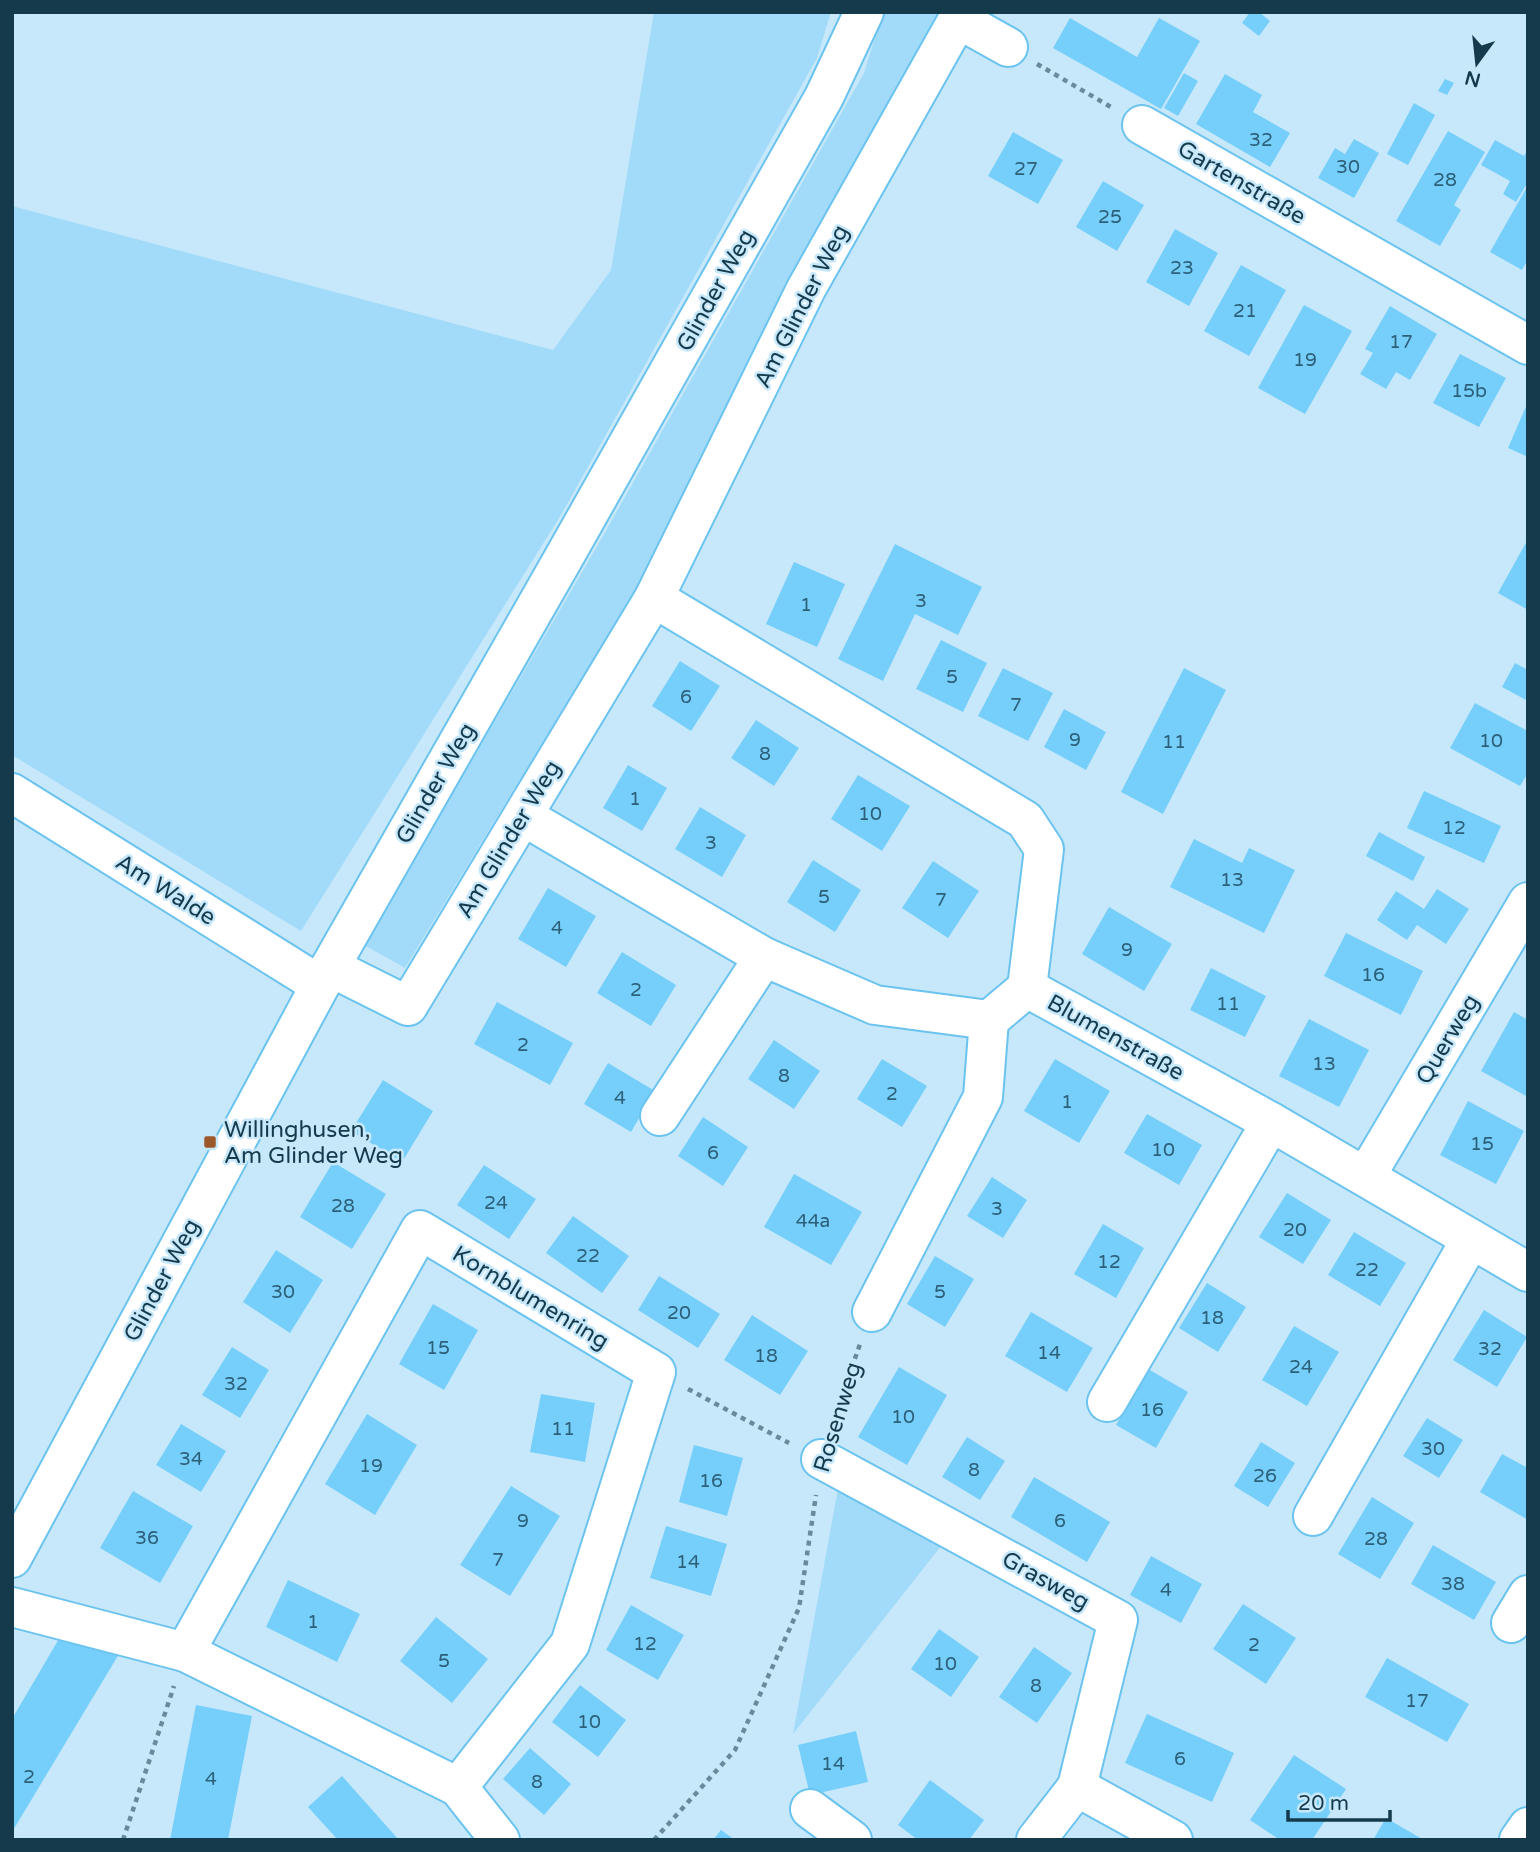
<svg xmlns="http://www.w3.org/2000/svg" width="1540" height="1852" viewBox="0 0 1540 1852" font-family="'Varela Round',sans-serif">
	<rect width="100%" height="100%" fill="#c7e8fa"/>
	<g fill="#a2dbf9">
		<polygon points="654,12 831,12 817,58 561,515 301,931 12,755 12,206 553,350 611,270"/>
		<polygon points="883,12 942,12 638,586 405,968 364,945 599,543 864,73"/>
		<polygon points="838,1489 941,1546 793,1734"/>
	</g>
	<g fill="#76cffb">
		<polygon points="1250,12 1259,12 1270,21 1259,36 1242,23"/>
		<polygon points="1070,18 1137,57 1159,18 1200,41 1161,109 1053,48"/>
		<polygon points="1184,73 1198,81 1178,116 1164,108"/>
		<polygon points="1225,74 1262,95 1253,112 1290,133 1270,167 1196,124"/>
		<polygon points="1445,79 1454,83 1447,95 1438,91"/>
		<polygon points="1414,103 1435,115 1408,165 1387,154"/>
		<polygon points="1448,131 1485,152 1454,205 1461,210 1440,246 1396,221"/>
		<polygon points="1013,132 1063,160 1038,204 988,176"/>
		<polygon points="1354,139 1379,153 1354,198 1318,178 1335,148 1345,154"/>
		<polygon points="1495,140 1524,156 1528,149 1528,182 1516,202 1503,194 1510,181 1481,165"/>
		<polygon points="1103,181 1144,205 1117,251 1076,227"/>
		<polygon points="1528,185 1528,259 1522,270 1490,252"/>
		<polygon points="1175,229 1218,253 1189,306 1146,282"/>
		<polygon points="1241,265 1286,290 1249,356 1204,331"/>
		<polygon points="1304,305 1352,331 1305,414 1258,388"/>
		<polygon points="1390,306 1437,334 1410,380 1396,372 1386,389 1360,374 1373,353 1365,349"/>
		<polygon points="1460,354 1506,378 1479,427 1433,403"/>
		<polygon points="1528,402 1528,457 1508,448"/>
		<polygon points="1528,539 1528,610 1498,593"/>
		<polygon points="895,544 982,587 958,635 915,614 883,681 838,659"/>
		<polygon points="794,562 845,584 817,647 766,624"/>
		<polygon points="941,640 987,663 963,712 916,689"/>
		<polygon points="680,661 720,686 691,731 652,706"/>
		<polygon points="1515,663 1528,670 1528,701 1502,687"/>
		<polygon points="1003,668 1053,693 1028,741 978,716"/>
		<polygon points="1184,668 1226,690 1163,814 1121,792"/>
		<polygon points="1475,703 1528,731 1528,773 1520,786 1450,748"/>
		<polygon points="1064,709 1106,732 1086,770 1044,747"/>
		<polygon points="756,720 799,748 774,786 731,758"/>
		<polygon points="628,765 667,788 642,831 603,808"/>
		<polygon points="858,775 910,806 882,851 831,819"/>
		<polygon points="1424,791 1501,826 1484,863 1407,828"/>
		<polygon points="700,807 746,835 722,877 675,849"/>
		<polygon points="1379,832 1425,857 1413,881 1366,856"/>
		<polygon points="1194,839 1242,863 1249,848 1295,870 1264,933 1170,887"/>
		<polygon points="813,860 861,890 835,932 787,902"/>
		<polygon points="933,861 979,891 948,938 902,908"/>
		<polygon points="548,888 596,916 566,967 518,939"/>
		<polygon points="1437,889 1469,909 1446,944 1417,925 1407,940 1377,920 1396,891 1424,909"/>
		<polygon points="1109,907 1172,944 1144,991 1082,954"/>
		<polygon points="1346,933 1423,971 1401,1015 1324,976"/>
		<polygon points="622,952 676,985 651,1026 597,993"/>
		<polygon points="1211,968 1266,996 1245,1037 1190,1010"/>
		<polygon points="497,1002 573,1043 550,1085 474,1044"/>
		<polygon points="1514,1012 1528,1020 1528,1097 1481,1071"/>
		<polygon points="1309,1019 1369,1050 1339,1107 1279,1076"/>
		<polygon points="774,1040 820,1071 794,1109 748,1079"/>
		<polygon points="882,1059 927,1086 902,1127 857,1099"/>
		<polygon points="1055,1059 1110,1091 1079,1143 1024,1111"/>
		<polygon points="608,1063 655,1091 631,1132 584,1104"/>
		<polygon points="383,1080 433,1111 402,1162 351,1131"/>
		<polygon points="1468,1101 1524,1131 1496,1184 1440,1155"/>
		<polygon points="1147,1114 1202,1145 1179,1185 1124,1153"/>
		<polygon points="703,1117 748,1147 723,1186 678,1156"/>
		<polygon points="333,1162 386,1194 352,1249 300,1217"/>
		<polygon points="484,1165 536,1199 509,1239 457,1205"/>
		<polygon points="794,1174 862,1212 831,1265 764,1227"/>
		<polygon points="992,1177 1027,1200 1003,1238 967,1216"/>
		<polygon points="1287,1193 1331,1220 1303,1264 1259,1237"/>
		<polygon points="573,1216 629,1256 602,1293 546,1253"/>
		<polygon points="1103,1224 1144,1248 1116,1298 1074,1274"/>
		<polygon points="1354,1232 1406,1263 1380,1306 1328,1275"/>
		<polygon points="276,1250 323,1280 290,1333 243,1302"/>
		<polygon points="935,1256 974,1279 945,1327 907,1304"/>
		<polygon points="659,1276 720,1314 698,1348 638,1310"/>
		<polygon points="1207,1283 1246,1307 1218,1352 1179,1328"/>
		<polygon points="433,1304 478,1330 444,1390 399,1364"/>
		<polygon points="1484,1310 1527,1337 1497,1387 1453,1360"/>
		<polygon points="1031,1312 1093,1348 1067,1392 1005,1356"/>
		<polygon points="752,1315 808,1351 780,1395 724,1360"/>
		<polygon points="1294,1326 1339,1352 1307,1406 1262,1380"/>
		<polygon points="232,1347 269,1370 240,1418 202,1395"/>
		<polygon points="899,1367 947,1395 907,1465 858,1437"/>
		<polygon points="1148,1369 1188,1392 1156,1448 1116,1425"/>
		<polygon points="541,1394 595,1403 585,1462 530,1452"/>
		<polygon points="367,1414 417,1445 375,1515 325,1484"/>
		<polygon points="1427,1418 1463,1440 1439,1478 1403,1456"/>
		<polygon points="181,1424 226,1451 201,1492 156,1465"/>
		<polygon points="967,1437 1005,1461 980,1500 942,1477"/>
		<polygon points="1261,1442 1295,1463 1268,1507 1234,1486"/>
		<polygon points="694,1445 743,1458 727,1516 679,1502"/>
		<polygon points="1502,1454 1528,1468 1528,1520 1480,1492"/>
		<polygon points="1034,1477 1110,1522 1087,1562 1011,1517"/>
		<polygon points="511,1486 560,1516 510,1596 460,1565"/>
		<polygon points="133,1491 193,1526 160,1583 100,1548"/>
		<polygon points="1372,1497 1414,1523 1380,1579 1338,1554"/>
		<polygon points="666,1526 727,1544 711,1596 650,1578"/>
		<polygon points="1433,1545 1496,1582 1474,1620 1411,1584"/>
		<polygon points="1151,1556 1202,1584 1181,1623 1130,1595"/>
		<polygon points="288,1580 360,1614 337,1662 266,1627"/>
		<polygon points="1243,1604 1296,1638 1266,1684 1213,1649"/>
		<polygon points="631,1605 684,1635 658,1680 606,1650"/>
		<polygon points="436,1617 488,1659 452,1703 400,1661"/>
		<polygon points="939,1629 979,1657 951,1697 911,1669"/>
		<polygon points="60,1637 119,1654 12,1832 12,1719"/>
		<polygon points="1034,1647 1072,1673 1037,1723 999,1697"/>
		<polygon points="1387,1658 1469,1704 1447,1742 1365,1697"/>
		<polygon points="580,1685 626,1720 598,1757 552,1722"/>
		<polygon points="196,1705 252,1716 228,1840 170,1840"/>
		<polygon points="1147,1714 1234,1753 1212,1802 1125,1763"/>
		<polygon points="856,1731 868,1782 810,1795 798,1745"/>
		<polygon points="530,1748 571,1784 544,1815 503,1779"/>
		<polygon points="1294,1755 1346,1789 1312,1840 1280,1840 1250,1820"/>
		<polygon points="342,1776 399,1840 338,1840 308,1807"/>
		<polygon points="930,1780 984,1820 969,1840 918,1840 898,1825"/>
		<polygon points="1386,1818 1424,1840 1373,1840"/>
		<polygon points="721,1830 735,1840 713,1840"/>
	</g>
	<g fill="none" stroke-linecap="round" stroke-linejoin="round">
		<g stroke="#6bc3ef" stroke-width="42">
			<g id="minor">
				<polyline points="1142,125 1528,345"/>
				<polyline points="654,598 1025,820 1044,849 1027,988"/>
				<polyline points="12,793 320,985"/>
				<polyline points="523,816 764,957 875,1005 989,1020 1027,988 1271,1122 1528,1272"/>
				<polyline points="330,967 408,1006 654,598 806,289 958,19 1008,47"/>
				<polyline points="660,1116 764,957"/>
				<polyline points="1366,1176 1528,902"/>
				<polyline points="872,1312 983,1097 989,1020"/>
				<polyline points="1107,1402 1271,1122"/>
				<polyline points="821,1459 1118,1620 1077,1787"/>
				<polyline points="1313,1516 1471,1239"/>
				<polyline points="12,1558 330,967 563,559 824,97 864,12"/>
				<polyline points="12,1607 185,1652"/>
				<polyline points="1511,1623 1528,1595"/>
				<polyline points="458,1787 570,1644 656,1372 420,1230 185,1652 458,1787 500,1840"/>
				<polyline points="810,1809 852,1840"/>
				<polyline points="1036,1840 1077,1787 1173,1840"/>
				<polyline points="1519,1840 1528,1827"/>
			</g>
		</g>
		<g stroke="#678b9d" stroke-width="4.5" stroke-dasharray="5 5" stroke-linecap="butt">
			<polyline points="1037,64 1111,107"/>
			<polyline points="688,1389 789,1443"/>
			<polyline points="832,1425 860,1344"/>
			<polyline points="123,1840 174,1686"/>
			<polyline points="654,1840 735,1750 799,1608 816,1495"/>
		</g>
		<use href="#minor" stroke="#fff" stroke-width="38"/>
	</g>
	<rect fill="#9c582a" stroke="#c7e8fa" stroke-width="2.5" x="203" y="1135" width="14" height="14" rx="3.5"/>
	<g text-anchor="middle" stroke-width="5" stroke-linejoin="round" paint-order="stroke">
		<g font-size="19" fill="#2c5f78">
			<text x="1261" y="146">32</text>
			<text x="1348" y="173">30</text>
			<text x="1026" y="175">27</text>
			<text x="1445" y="186">28</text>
			<text x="1110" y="223">25</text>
			<text x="1182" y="274">23</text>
			<text x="1245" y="317">21</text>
			<text x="1401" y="348">17</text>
			<text x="1305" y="366">19</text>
			<text x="1469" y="397">15b</text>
			<text x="921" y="607">3</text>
			<text x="806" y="611">1</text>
			<text x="952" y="683">5</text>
			<text x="686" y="703">6</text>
			<text x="1016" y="711">7</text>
			<text x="1075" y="746">9</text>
			<text x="1491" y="747">10</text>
			<text x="1174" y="748">11</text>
			<text x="765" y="760">8</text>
			<text x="635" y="805">1</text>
			<text x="870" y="820">10</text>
			<text x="1454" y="834">12</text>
			<text x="711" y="849">3</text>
			<text x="1232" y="886">13</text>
			<text x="824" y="903">5</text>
			<text x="941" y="906">7</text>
			<text x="557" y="934">4</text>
			<text x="1127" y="956">9</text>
			<text x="1373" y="981">16</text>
			<text x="636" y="996">2</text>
			<text x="1228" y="1010">11</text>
			<text x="523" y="1051">2</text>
			<text x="1324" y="1070">13</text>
			<text x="784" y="1082">8</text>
			<text x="892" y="1100">2</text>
			<text x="620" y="1104">4</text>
			<text x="1067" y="1108">1</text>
			<text x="1482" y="1150">15</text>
			<text x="1163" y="1156">10</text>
			<text x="713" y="1159">6</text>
			<text x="496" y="1209">24</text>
			<text x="343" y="1212">28</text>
			<text x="997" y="1215">3</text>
			<text x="813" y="1227">44a</text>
			<text x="1295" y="1236">20</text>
			<text x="588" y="1262">22</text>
			<text x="1109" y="1268">12</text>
			<text x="1367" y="1276">22</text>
			<text x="283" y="1298">30</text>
			<text x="940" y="1298">5</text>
			<text x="679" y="1319">20</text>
			<text x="1212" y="1324">18</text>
			<text x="438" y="1354">15</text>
			<text x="1490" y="1355">32</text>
			<text x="1049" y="1359">14</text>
			<text x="766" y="1362">18</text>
			<text x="1301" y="1373">24</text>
			<text x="236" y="1390">32</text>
			<text x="1152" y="1416">16</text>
			<text x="903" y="1423">10</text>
			<text x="563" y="1435">11</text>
			<text x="1433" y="1455">30</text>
			<text x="191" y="1465">34</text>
			<text x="371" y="1472">19</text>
			<text x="974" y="1476">8</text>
			<text x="1265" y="1482">26</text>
			<text x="711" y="1487">16</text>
			<text x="523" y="1527">9</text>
			<text x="1060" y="1527">6</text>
			<text x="147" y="1544">36</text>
			<text x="1376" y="1545">28</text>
			<text x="498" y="1566">7</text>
			<text x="688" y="1568">14</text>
			<text x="1453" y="1590">38</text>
			<text x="1166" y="1596">4</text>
			<text x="313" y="1628">1</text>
			<text x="645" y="1650">12</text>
			<text x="1254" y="1651">2</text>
			<text x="444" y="1667">5</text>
			<text x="945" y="1670">10</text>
			<text x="1036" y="1692">8</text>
			<text x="1417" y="1707">17</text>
			<text x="589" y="1728">10</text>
			<text x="1180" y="1765">6</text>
			<text x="833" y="1770">14</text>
			<text x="29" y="1783">2</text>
			<text x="211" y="1785">4</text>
			<text x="537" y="1788">8</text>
		</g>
		<g font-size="23" fill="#143a4c" stroke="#c7e8fa">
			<text transform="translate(1242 182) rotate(30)" y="8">Gartenstraße</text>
			<text transform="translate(715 290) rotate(-61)" y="8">Glinder Weg</text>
			<text transform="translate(801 306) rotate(-63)" y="8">Am Glinder Weg</text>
			<text transform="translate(435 783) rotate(-60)" y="8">Glinder Weg</text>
			<text transform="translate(508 839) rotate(-59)" y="8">Am Glinder Weg</text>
			<text transform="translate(166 889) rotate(32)" y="8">Am Walde</text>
			<text transform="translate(1116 1037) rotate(29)" y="8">Blumenstraße</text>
			<text transform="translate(1447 1039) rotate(-59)" y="8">Querweg</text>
			<text transform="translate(161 1280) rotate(-62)" y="8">Glinder Weg</text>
			<text transform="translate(531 1297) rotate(31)" y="8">Kornblumenring</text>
			<text transform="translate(837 1417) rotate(-73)" y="8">Rosenweg</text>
			<text transform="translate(1046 1580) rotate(29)" y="8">Grasweg</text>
		</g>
		<g font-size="23" fill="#143a4c" stroke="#c7e8fa" text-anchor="start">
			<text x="224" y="1137">Willinghusen,<tspan x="224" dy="26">Am Glinder Weg</tspan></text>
		</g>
	</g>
	<rect width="1540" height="1852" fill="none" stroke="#143a4c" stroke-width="28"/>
	<g transform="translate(1477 63) rotate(195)" stroke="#c7e8fa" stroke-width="5" paint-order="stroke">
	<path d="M0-5L12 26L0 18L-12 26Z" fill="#143a4c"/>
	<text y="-10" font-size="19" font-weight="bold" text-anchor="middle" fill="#143a4c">N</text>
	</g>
	<path d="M1288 1810v10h102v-10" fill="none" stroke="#143a4c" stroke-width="3.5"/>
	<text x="1298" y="1810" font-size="21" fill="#143a4c" stroke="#c7e8fa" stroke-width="5" paint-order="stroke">20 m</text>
</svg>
